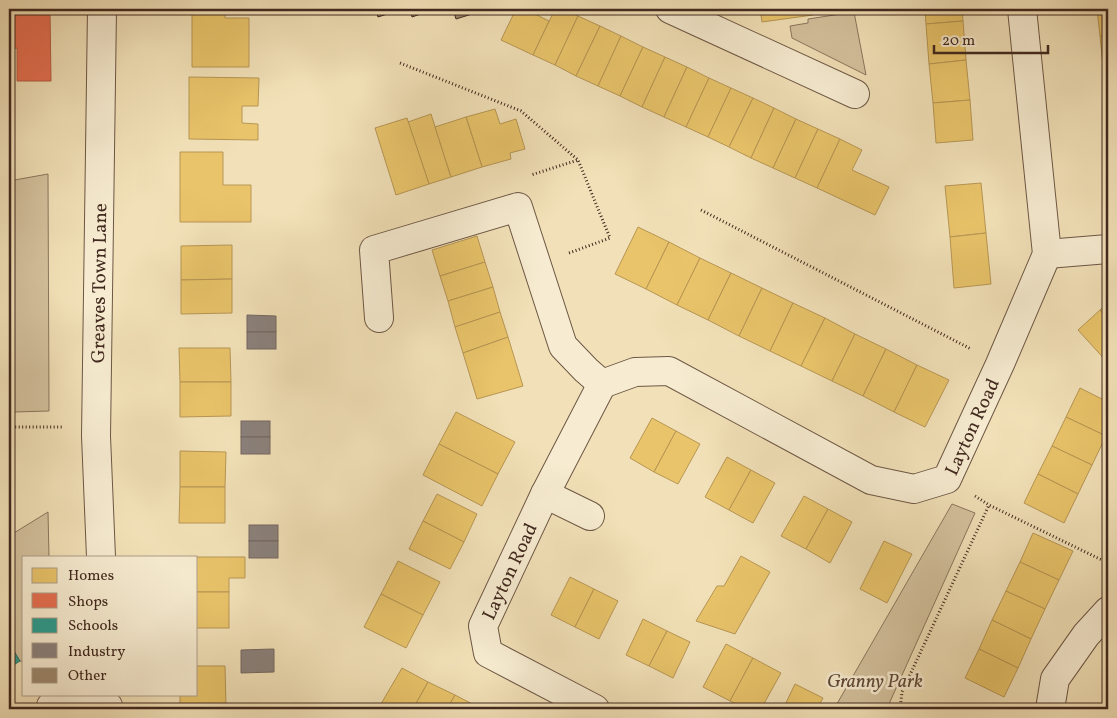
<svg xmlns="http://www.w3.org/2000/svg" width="1117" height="718" viewBox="0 0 1117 718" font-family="Vollkorn,serif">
	<rect width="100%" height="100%" fill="#f2e1b8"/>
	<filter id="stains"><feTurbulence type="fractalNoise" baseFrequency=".004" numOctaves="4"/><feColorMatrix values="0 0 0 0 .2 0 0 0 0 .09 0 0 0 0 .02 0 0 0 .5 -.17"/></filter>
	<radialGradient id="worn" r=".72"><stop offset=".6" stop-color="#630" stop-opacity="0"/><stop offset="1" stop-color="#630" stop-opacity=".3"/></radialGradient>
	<g fill="#d4c29e" stroke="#8a765e">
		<polygon points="854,12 866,75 792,38 790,26 808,23 808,19"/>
		<polygon points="48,174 49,411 14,412 9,407 9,181"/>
		<polygon points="952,504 975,513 889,704 889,709 834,709"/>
		<polygon points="48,512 49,557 24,557 24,662 20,661 9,643 9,536"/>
	</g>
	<g fill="#e9c46a" stroke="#b79654">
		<polygon points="192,9 225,9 225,18 249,18 249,67 192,67"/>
		<polygon points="516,9 525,9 549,21 533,55 501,40"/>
		<polygon points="555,9 562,9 578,16 555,65 533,55"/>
		<polygon points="760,9 812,9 813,15 762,22"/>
		<polygon points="925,9 962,9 963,21 926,24"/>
		<polygon points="1097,9 1108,9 1108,36 1100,36"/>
		<polygon points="578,16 600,26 576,76 555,65"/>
		<polygon points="963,21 966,60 929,64 926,24"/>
		<polygon points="600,26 621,36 598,86 576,76"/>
		<polygon points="621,36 643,47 620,96 598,86"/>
		<polygon points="1100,36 1108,36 1108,76 1104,76"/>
		<polygon points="643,47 665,57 642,107 620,96"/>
		<polygon points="665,57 687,67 664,117 642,107"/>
		<polygon points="966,60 970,100 933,103 929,64"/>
		<polygon points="687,67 709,78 686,127 664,117"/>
		<polygon points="1104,76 1108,76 1108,117"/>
		<polygon points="189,77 259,78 258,106 242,106 242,123 258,124 258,140 189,139"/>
		<polygon points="709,78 731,88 708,137 686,127"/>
		<polygon points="731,88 753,98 729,147 708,137"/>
		<polygon points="753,98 774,108 751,158 729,147"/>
		<polygon points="970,100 973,140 936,143 933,103"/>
		<polygon points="774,108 796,119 773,168 751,158"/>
		<polygon points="495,109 500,124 516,119 525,149 510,153 511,159 482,167 466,117"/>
		<polygon points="431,114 451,177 429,184 408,122"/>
		<polygon points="466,117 482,167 451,177 435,127"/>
		<polygon points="407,118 429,184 396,195 375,128"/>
		<polygon points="796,119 818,129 795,178 773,168"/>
		<polygon points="818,129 840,139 817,188 795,178"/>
		<polygon points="840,139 862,150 852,170 889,187 875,215 817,188"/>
		<polygon points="180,152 223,152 223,185 251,185 251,222 180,222"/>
		<polygon points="981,183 986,233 950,237 945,186"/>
		<polygon points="638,227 669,242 646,289 615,274"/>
		<polygon points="986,233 991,284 954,288 950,237"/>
		<polygon points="477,236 485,262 440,276 432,250"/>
		<polygon points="669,242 700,258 677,305 646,289"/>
		<polygon points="232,245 232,279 181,280 181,246"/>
		<polygon points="700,258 731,273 708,320 677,305"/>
		<polygon points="485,262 493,287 448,301 440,276"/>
		<polygon points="731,273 762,288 739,336 708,320"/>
		<polygon points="232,279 232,313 181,314 181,280"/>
		<polygon points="493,287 500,312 455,327 448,301"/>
		<polygon points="762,288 793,303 770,351 739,336"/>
		<polygon points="1108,302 1108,320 1100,310"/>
		<polygon points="793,303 825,318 801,366 770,351"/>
		<polygon points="1100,310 1108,320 1108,363 1078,330"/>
		<polygon points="500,312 508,337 463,353 455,327"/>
		<polygon points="825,318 855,334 832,381 801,366"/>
		<polygon points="855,334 886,349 863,396 832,381"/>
		<polygon points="508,337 523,386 477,399 463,353"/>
		<polygon points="179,348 230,348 231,382 180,382"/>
		<polygon points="886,349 917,365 894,412 863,396"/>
		<polygon points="917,365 949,380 925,427 894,412"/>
		<polygon points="180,382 231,382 231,416 180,417"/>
		<polygon points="1080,388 1108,402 1108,432 1106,436 1066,417"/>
		<polygon points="456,412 515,442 498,474 439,444"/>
		<polygon points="1066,417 1106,436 1092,465 1052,446"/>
		<polygon points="652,418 676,431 654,472 630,458"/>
		<polygon points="676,431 700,444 678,484 654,472"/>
		<polygon points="439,444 498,474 482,506 423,475"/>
		<polygon points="1052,446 1092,465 1078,494 1038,474"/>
		<polygon points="180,451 226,452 225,487 180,487"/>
		<polygon points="727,457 751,470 729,510 705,497"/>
		<polygon points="751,470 775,483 753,523 729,510"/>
		<polygon points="1038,474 1078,494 1064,523 1024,503"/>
		<polygon points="180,487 225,487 225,523 179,523"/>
		<polygon points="437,494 477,514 464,542 423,521"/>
		<polygon points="804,496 828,509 806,549 781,536"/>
		<polygon points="828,509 852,522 830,563 806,549"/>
		<polygon points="423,521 464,542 450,569 409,549"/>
		<polygon points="1033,533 1073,551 1059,580 1020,562"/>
		<polygon points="884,541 912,554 887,603 860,589"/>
		<polygon points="741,556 770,572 735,634 696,621 717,586 724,586"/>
		<polygon points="196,557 245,557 245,578 229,578 229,592 196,592"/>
		<polygon points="398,561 440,582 423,615 381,594"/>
		<polygon points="1020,562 1059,580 1045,609 1006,591"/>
		<polygon points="570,577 594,589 575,627 551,615"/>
		<polygon points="594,589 618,601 599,639 575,627"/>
		<polygon points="1006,591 1045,609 1031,639 992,620"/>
		<rect x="196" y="592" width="33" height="36"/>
		<polygon points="381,594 423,615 406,648 364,627"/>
		<polygon points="643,619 667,631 649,666 626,655"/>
		<polygon points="992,620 1031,639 1018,668 979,649"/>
		<polygon points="667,631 690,642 673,678 649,666"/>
		<polygon points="726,644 753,658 730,701 703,687"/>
		<polygon points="979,649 1018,668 1004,697 965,678"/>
		<polygon points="753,658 781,673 761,709 746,709 730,701"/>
		<polygon points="196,666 225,666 226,706 180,706 180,694 196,694"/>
		<polygon points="402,668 428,682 413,709 378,709"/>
		<polygon points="428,682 455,695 447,709 413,709"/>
		<polygon points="795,684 823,698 817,709 783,709"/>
		<polygon points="455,695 482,709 447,709"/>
		<polygon points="958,708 1000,709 958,709"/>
	</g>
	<polygon fill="#e76f51" stroke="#b55a42" points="9,13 50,13 51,81 17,81 17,48 9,49"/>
	<polygon fill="#2a9d8f" stroke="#317a6d" points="9,643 20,661 9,668"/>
	<g fill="#8a817c" stroke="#746760">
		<polygon points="247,315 276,316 276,332 247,332"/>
		<rect x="247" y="332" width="29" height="17"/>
		<rect x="241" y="421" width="29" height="16"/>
		<rect x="241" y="437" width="29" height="17"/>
		<rect x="249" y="525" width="29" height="16"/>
		<rect x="249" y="541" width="29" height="17"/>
		<polygon points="274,649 274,672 241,673 241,650"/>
	</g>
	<g fill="#9d896f" stroke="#41291f">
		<polygon points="375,9 403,9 378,17"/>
		<polygon points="410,9 435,9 412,17"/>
		<polygon points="453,9 472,9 472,14 456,19"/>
	</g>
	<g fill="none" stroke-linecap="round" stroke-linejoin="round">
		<g stroke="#6d5745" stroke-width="30">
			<g id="minor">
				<polyline points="670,9 855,94"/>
				<polyline points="1047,254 1108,249"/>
				<path id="s1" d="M379 318 374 250 518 207 563 346 586 370 602 384 635 372 669 371 871 480 914 489 947 479 1000 364 1047 254 1022 9"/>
				<polyline points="545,494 590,516"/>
				<path id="s2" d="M101 557 96 436 102 9"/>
				<polyline points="51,706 108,706"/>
				<path id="s3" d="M595 709 488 653 483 626 545 494 602 384"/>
				<polyline points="1050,709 1055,679 1086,635 1108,611"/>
			</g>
		</g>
		<g stroke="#41291f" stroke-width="3" stroke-dasharray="1 2.5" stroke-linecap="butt">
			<polyline points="400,63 521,111 578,160 531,175"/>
			<polyline points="701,210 971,349"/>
			<polyline points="569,253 610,238 578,160"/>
			<polyline points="9,425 11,427 62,427"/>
			<polyline points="975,496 989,505 1108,563"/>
			<polyline points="900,709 902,692 989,505"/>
		</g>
		<use href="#minor" stroke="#f7ecd1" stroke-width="28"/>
	</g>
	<g text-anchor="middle" stroke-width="5" stroke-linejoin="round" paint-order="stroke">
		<g font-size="19" fill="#41291f" stroke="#f7ecd1">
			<text dy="7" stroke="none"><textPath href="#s2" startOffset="274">Greaves Town Lane</textPath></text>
			<text dy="7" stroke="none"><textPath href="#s1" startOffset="854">Layton Road</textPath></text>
			<text dy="7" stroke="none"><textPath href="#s3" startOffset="209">Layton Road</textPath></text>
		</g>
		<g font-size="19" font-style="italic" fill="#5e4838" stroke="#f7ecd1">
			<text x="875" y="687">Granny Park</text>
		</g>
	</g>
	<rect width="1117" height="718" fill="none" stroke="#f2e1b8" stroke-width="30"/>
	<rect x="10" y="10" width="1097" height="698" fill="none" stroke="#41291f" stroke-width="2.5"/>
	<rect x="15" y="15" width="1087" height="688" fill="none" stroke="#41291f"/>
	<rect x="22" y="556" width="175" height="140" fill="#f7ecd1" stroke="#ae9e8a"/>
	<rect x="32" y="568" width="25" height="15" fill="#e9c46a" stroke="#ae9e8a"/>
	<text x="68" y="580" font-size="15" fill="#41291f">Homes</text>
	<rect x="32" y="593" width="25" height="15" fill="#e76f51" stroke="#ae9e8a"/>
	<text x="68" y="606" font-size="15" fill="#41291f">Shops</text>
	<rect x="32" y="618" width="25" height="15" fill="#2a9d8f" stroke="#ae9e8a"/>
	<text x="68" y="630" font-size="15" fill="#41291f">Schools</text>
	<rect x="32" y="643" width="25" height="15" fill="#8a817c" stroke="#ae9e8a"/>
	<text x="68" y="656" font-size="15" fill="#41291f">Industry</text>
	<rect x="32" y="668" width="25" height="15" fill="#9d896f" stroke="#ae9e8a"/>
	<text x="68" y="680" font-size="15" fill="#41291f">Other</text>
	<path d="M934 45v8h114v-8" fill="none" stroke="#41291f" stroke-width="2.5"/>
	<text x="942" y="45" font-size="15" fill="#41291f" stroke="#f7ecd1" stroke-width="4" paint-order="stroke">20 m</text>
	<rect width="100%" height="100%" filter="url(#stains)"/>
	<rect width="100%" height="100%" fill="url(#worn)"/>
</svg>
